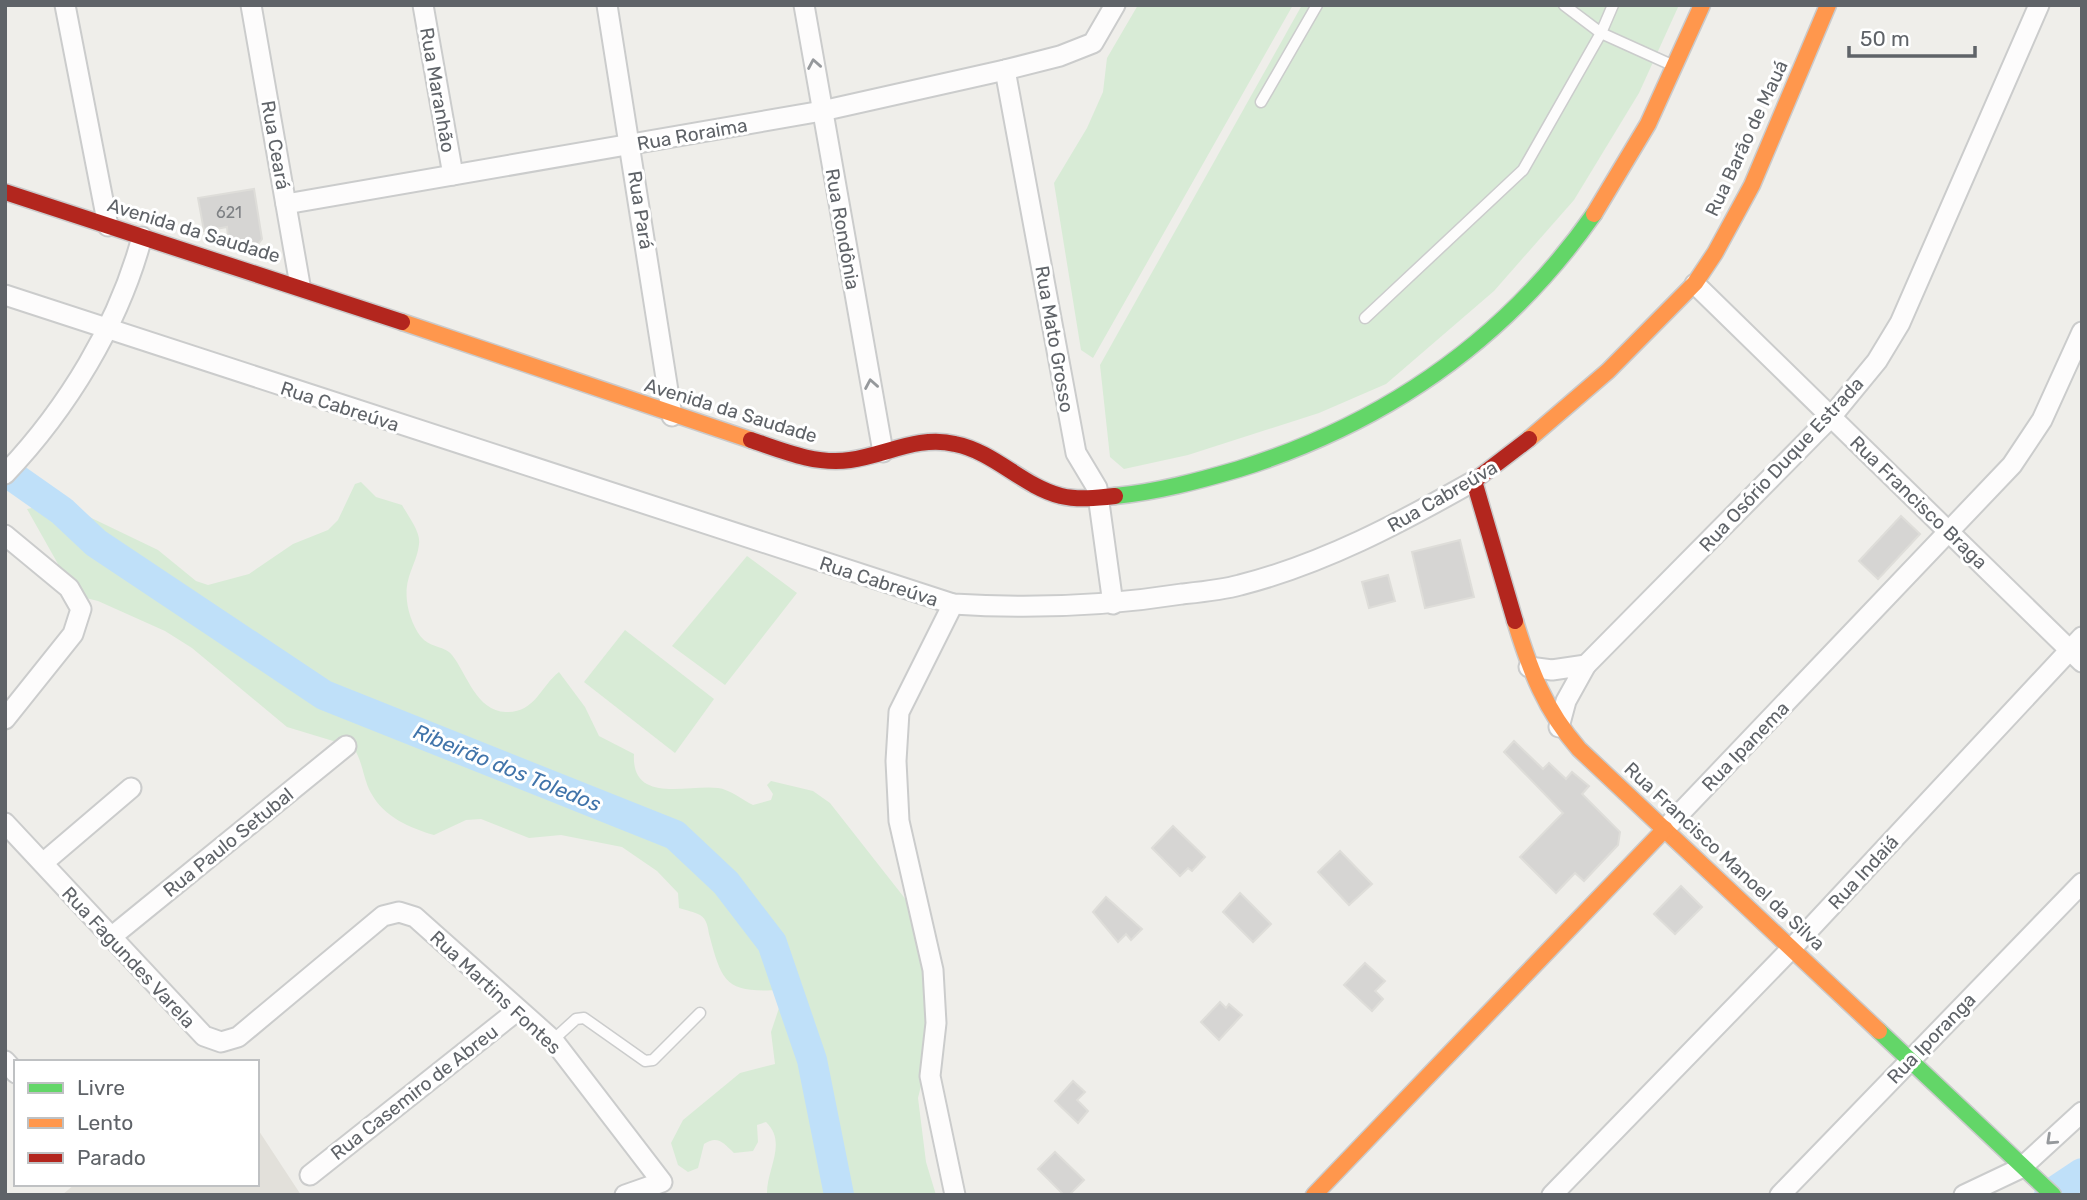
<svg xmlns="http://www.w3.org/2000/svg" width="2087" height="1200" viewBox="0 0 2087 1200" font-family="Rubik,sans-serif">
	<rect width="100%" height="100%" fill="#efeeea"/>
	<polygon fill="#e2e0da" points="257,1128 301,1195 62,1195 75,1184 257,1184"/>
	<g fill="#d8ebd6">
		<polygon points="1138,5 1293,5 1093,358 1081,350 1054,183 1087,128 1103,92 1107,58"/>
		<polygon points="1302,5 1679,5 1639,93 1574,200 1494,291 1386,384 1319,413 1188,455 1124,469 1110,457 1100,365"/>
		<path d="M361 482 376 497 402 505C408 516 421 532 419 544 417 564 404 576 407 601 408 613 415 632 424 640 432 647 446 647 452 655 467 674 476 711 506 712 535 713 540 687 559 672L585 707 599 736 634 754C631 805 689 784 718 788 729 789 743 800 753 805L771 800 773 794 767 785 771 781 813 791 830 803 914 910 941 1005 918 1098 926 1162 936 1195H767C766 1169 788 1143 766 1122L757 1125 758 1142 753 1151 734 1153C723 1143 718 1135 704 1144L698 1168 688 1172 678 1165 671 1143 683 1120 740 1073 775 1064 771 1032 783 996 779 990C726 993 722 983 709 934 708 928 707 919 700 915 695 912 685 910 679 908L678 893 657 871 622 847 561 835 529 838 481 819 466 820 434 835C410 828 384 817 371 793 363 779 363 761 353 747L287 727 192 648 165 631 98 601 62 592 58 564 27 509 47 505 79 512 158 550 196 581 208 585 249 574 293 544 328 530 338 520 355 484Z"/>
		<polygon points="747,556 797,593 725,685 672,646"/>
		<polygon points="625,630 714,699 675,753 584,682"/>
	</g>
	<g fill="none" stroke-linecap="round" stroke-linejoin="round">
		<g stroke="#bfe0f9" stroke-width="30">
			<polyline points="5,471 62,511 96,543 324,695 675,835 726,883 772,943 812,1060 839,1195"/>
			<polyline points="2049,1195 2082,1173"/>
		</g>
	</g>
	<g fill="#d6d5d3" stroke="#deddd9" stroke-width="2">
		<polygon points="254,189 262,239 256,247 241,252 229,248 227,227 204,231 198,198"/>
		<polygon points="1901,516 1920,534 1878,579 1859,561"/>
		<polygon points="1460,540 1474,597 1425,608 1412,552"/>
		<polygon points="1388,575 1395,601 1369,608 1362,582"/>
		<polygon points="1514,741 1543,769 1549,763 1566,779 1572,772 1589,786 1582,794 1620,832 1618,845 1584,881 1575,873 1556,893 1520,857 1563,813 1504,752"/>
		<polygon points="1173,826 1205,857 1192,871 1188,868 1180,876 1152,848"/>
		<polygon points="1340,851 1372,884 1349,905 1318,872"/>
		<polygon points="1681,886 1702,907 1675,934 1654,914"/>
		<polygon points="1240,893 1271,924 1253,942 1223,912"/>
		<polygon points="1106,897 1142,929 1131,940 1126,934 1118,942 1093,912"/>
		<polygon points="1365,963 1385,981 1375,991 1383,999 1372,1011 1344,985"/>
		<polygon points="1220,1002 1226,1008 1229,1004 1242,1015 1219,1040 1201,1022"/>
		<polygon points="1073,1081 1085,1092 1077,1100 1088,1111 1078,1123 1055,1101"/>
		<polygon points="1055,1152 1084,1180 1069,1195 1064,1195 1038,1169"/>
	</g>
	<g fill="none" stroke-linecap="round" stroke-linejoin="round">
		<g stroke="#cbcccc" stroke-width="13">
			<g id="lane">
				<polyline points="1564,5 1601,33 1674,66"/>
				<polyline points="1261,102 1317,5"/>
				<polyline points="1365,318 1523,170 1601,33 1613,5"/>
				<polyline points="553,1040 576,1019 584,1018 645,1061 653,1060 700,1013"/>
			</g>
		</g>
		<g stroke="#cbcccc" stroke-width="23">
			<g id="street">
				<polyline points="65,5 108,226"/>
				<polyline points="251,5 300,285"/>
				<polyline points="423,5 453,175"/>
				<polyline points="607,5 672,416"/>
				<polyline points="804,5 883,452"/>
				<polyline points="1005,70 1076,453 1097,488 1113,604"/>
				<polyline points="286,204 822,111 1005,70 1060,56 1093,43 1115,5"/>
				<polyline points="1695,284 2082,662"/>
				<path d="M5 295 953 604C1030 609 1106 606 1182 594 1201 592 1222 590 1240 585 1323 564 1400 523 1474 481"/>
				<path d="M5 474C67 409 119 324 142 237"/>
				<polyline points="5,535 69,588 81,609 73,634 5,719"/>
				<polyline points="953,604 899,712 896,761 899,821 933,970 936,1023 930,1076 955,1195"/>
				<polyline points="1586,665 1831,417 1877,361 1900,323 2039,5"/>
				<polyline points="1529,667 1552,670 1586,665 1566,701 1559,727"/>
				<polyline points="5,823 204,1036 221,1042 238,1037 383,916 399,912 415,917 553,1040 662,1182 625,1195"/>
				<polyline points="1665,829 2012,465 2042,420 2082,332"/>
				<polyline points="43,863 131,788"/>
				<polyline points="110,938 346,746"/>
				<polyline points="5,1061 16,1073"/>
				<polyline points="310,1175 518,1010"/>
				<polyline points="1552,1195 1792,948 2082,637"/>
				<polyline points="1780,1195 2082,883"/>
				<polyline points="1964,1195 2021,1168 2082,1112"/>
			</g>
		</g>
		<g stroke="#cacacb" stroke-width="19">
			<g id="fast">
				<path d="M1115 496C1157 492 1198 481 1239 469 1386 423 1505 341 1594 214"/>
				<polyline points="1879,1031 2053,1195"/>
			</g>
		</g>
		<g stroke="#cacacb" stroke-width="19">
			<g id="slow">
				<polyline points="1594,214 1648,124 1702,5"/>
				<polyline points="402,322 751,440"/>
				<polyline points="1529,439 1608,371 1695,283 1715,253 1752,185 1828,5"/>
				<path d="M1515 621C1530 670 1545 710 1579 749L1879 1031"/>
				<polyline points="1314,1195 1665,829"/>
			</g>
		</g>
		<g stroke="#cacacb" stroke-width="19">
			<g id="jam">
				<polyline points="5,192 402,322"/>
				<path d="M751 440C783 451 816 465 850 460 886 455 919 435 955 444 995 452 1022 486 1061 496 1078 500 1097 498 1115 496"/>
				<polyline points="1515,621 1474,481 1529,439"/>
			</g>
		</g>
		<use href="#lane" stroke="#fdfcfc" stroke-width="10"/>
		<use href="#street" stroke="#fdfcfc" stroke-width="19"/>
		<use href="#fast" stroke="#63d668" stroke-width="16"/>
		<use href="#slow" stroke="#ff974d" stroke-width="16"/>
		<use href="#jam" stroke="#b3261e" stroke-width="16"/>
	</g>
	<defs><path id="oneway-chevron" d="M-2-3.5L2.5 0L-2 3.5" fill="none" stroke-width="1.6" stroke-linecap="round" stroke-linejoin="round" transform="scale(1.75)"/></defs>
	<g stroke="#96999c">
		<use href="#oneway-chevron" transform="translate(814 64) rotate(-100)"/>
		<use href="#oneway-chevron" transform="translate(871 384) rotate(-100)"/>
		<use href="#oneway-chevron" transform="translate(2051 1140) rotate(137)"/>
	</g>
	<g text-anchor="middle" stroke-width="6" stroke-linejoin="round" paint-order="stroke">
		<g font-size="16" fill="#7e8184">
			<text x="229" y="218">621</text>
		</g>
		<g font-size="19" fill="#5f6368" stroke="#fff">
			<text transform="translate(438 90) rotate(80)" y="7">Rua Maranhão</text>
			<text transform="translate(692 134) rotate(-10)" y="7">Rua Roraima</text>
			<text transform="translate(1746 138) rotate(-65)" y="7">Rua Barão de Mauá</text>
			<text transform="translate(276 145) rotate(80)" y="7">Rua Ceará</text>
			<text transform="translate(641 210) rotate(81)" y="7">Rua Pará</text>
			<text transform="translate(843 229) rotate(80)" y="7">Rua Rondônia</text>
			<text transform="translate(194 230) rotate(17)" y="7">Avenida da Saudade</text>
			<text transform="translate(1055 339) rotate(80)" y="7">Rua Mato Grosso</text>
			<text transform="translate(340 406) rotate(18)" y="7">Rua Cabreúva</text>
			<text transform="translate(731 410) rotate(17)" y="7">Avenida da Saudade</text>
			<text transform="translate(1781 464) rotate(-47)" y="7">Rua Osório Duque Estrada</text>
			<text transform="translate(1442 496) rotate(-30)" y="7">Rua Cabreúva</text>
			<text transform="translate(1919 502) rotate(44)" y="7">Rua Francisco Braga</text>
			<text transform="translate(879 581) rotate(18)" y="7">Rua Cabreúva</text>
			<text transform="translate(1745 746) rotate(-46)" y="7">Rua Ipanema</text>
			<text transform="translate(228 842) rotate(-39)" y="7">Rua Paulo Setubal</text>
			<text transform="translate(1725 856) rotate(43)" y="7">Rua Francisco Manoel da Silva</text>
			<text transform="translate(1863 872) rotate(-47)" y="7">Rua Indaiá</text>
			<text transform="translate(129 957) rotate(47)" y="7">Rua Fagundes Varela</text>
			<text transform="translate(496 992) rotate(43)" y="7">Rua Martins Fontes</text>
			<text transform="translate(1931 1038) rotate(-46)" y="7">Rua Iporanga</text>
			<text transform="translate(414 1092) rotate(-38)" y="7">Rua Casemiro de Abreu</text>
		</g>
		<g font-size="21" font-style="italic" fill="#4174aa" stroke="#fff">
			<text transform="translate(507 768) rotate(22)" y="7">Ribeirão dos Toledos</text>
		</g>
	</g>
	<rect width="2087" height="1200" fill="none" stroke="#5f6368" stroke-width="14"/>
	<rect x="14" y="1060" width="245" height="126" fill="#ffffff" stroke="#bfc1c3" stroke-width="2"/>
	<rect x="28" y="1083" width="35" height="10" fill="#63d668" stroke="#bfc1c3" stroke-width="2"/>
	<text x="77" y="1095" font-size="21" fill="#5f6368">Livre</text>
	<rect x="28" y="1118" width="35" height="10" fill="#ff974d" stroke="#bfc1c3" stroke-width="2"/>
	<text x="77" y="1130" font-size="21" fill="#5f6368">Lento</text>
	<rect x="28" y="1153" width="35" height="10" fill="#b3261e" stroke="#bfc1c3" stroke-width="2"/>
	<text x="77" y="1165" font-size="21" fill="#5f6368">Parado</text>
	<path d="M1849 46v10h126v-10" fill="none" stroke="#5f6368" stroke-width="3.5"/>
	<text x="1860" y="46" font-size="21" fill="#5f6368" stroke="#ffffff" stroke-width="5" paint-order="stroke">50 m</text>
</svg>
